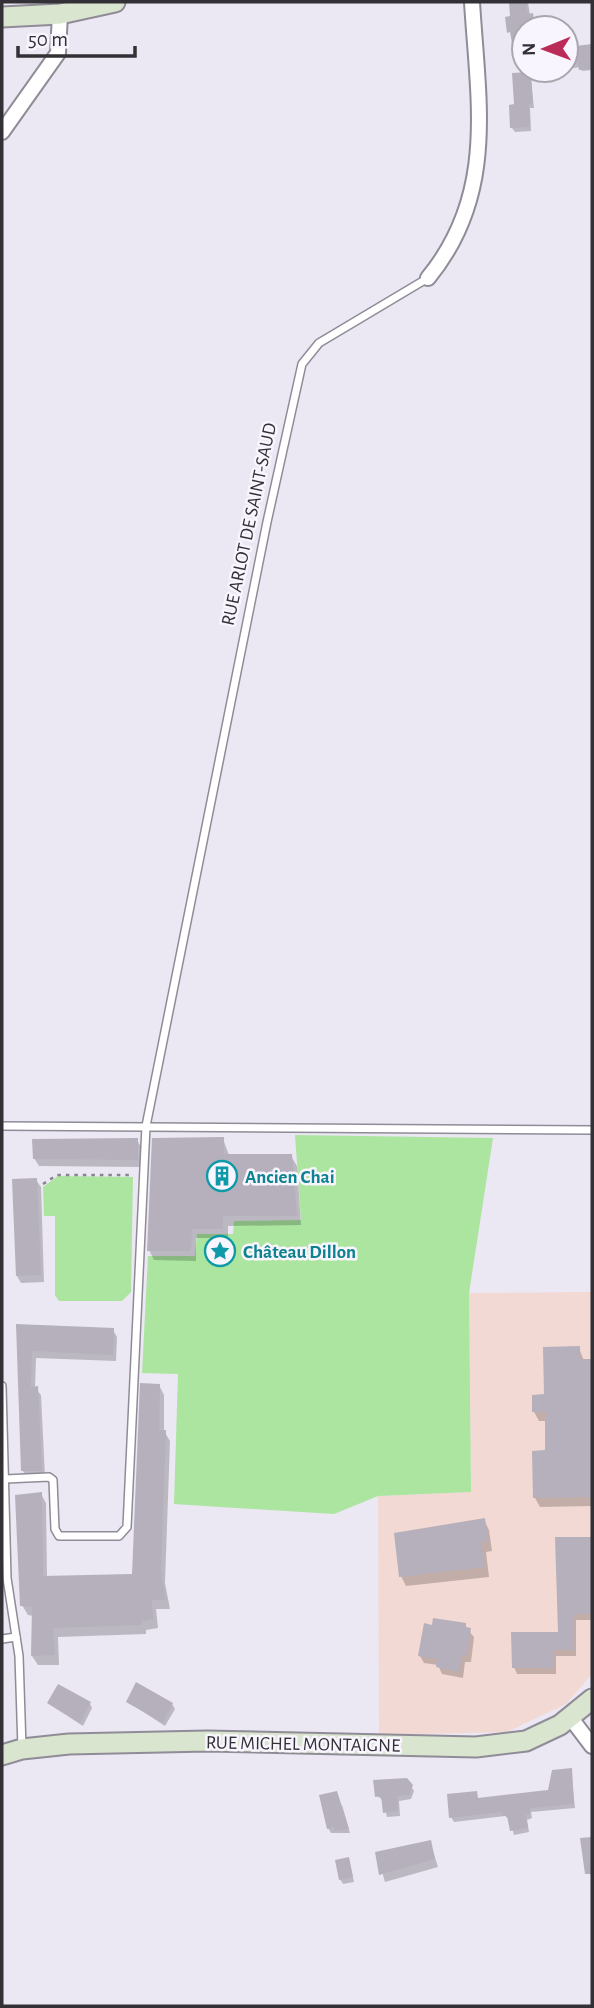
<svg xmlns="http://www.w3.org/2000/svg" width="594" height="2008" viewBox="0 0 594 2008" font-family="'Alegreya Sans',sans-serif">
	<rect width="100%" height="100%" fill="#ebe7f3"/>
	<polygon fill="#f3d9d4" points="592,1292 592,1674 566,1704 507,1732 379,1735 378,1496 471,1492 469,1293"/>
	<g fill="#abe59f">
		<polygon points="295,1135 493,1138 469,1293 471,1492 378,1496 334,1514 174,1504 178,1374 142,1373 148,1256 195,1256 197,1234 233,1234 234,1221 301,1220"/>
		<polygon points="58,1176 133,1177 131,1292 122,1301 59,1301 55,1295 55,1216 44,1216 43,1187"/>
	</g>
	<g fill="#0003">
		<polygon points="510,2 528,2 530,15 536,22 536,28 524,28 524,49 517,50 513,43"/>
		<polygon points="592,46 592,70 582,71 581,67 566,69 566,51"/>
		<polygon points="530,74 534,108 530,108 531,131 515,132 512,128 516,106"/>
		<polygon points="223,1139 229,1155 291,1156 297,1166 301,1225 228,1226 228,1238 196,1238 196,1261 154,1260 149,1250"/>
		<polygon points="137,1140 141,1147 141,1167 39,1166 34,1158"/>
		<polygon points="36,1180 41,1187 44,1282 21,1283 17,1276"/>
		<polygon points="18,1326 113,1330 117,1337 116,1361 36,1358 35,1388 41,1395 45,1477 27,1478 23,1471"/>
		<polygon points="579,1348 584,1361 592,1361 592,1506 540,1507 535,1498 547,1452 546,1421 539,1421 534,1412"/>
		<polygon points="159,1385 164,1395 164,1431 170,1441 165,1583 170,1609 156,1609 158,1628 146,1630 146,1634 58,1637 59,1665 38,1665 32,1656 33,1616 28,1615 22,1605 41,1494 46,1503 47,1578 134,1575"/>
		<polygon points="484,1520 489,1530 492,1551 486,1552 489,1577 406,1586 401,1576"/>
		<polygon points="557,1538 592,1539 592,1620 576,1620 576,1656 556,1656 556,1674 517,1674 514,1667 560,1634"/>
		<polygon points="467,1629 474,1637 471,1662 465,1662 463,1678 442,1674 438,1665 424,1663 420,1656"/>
		<polygon points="128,1702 172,1704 175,1709 165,1726"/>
		<polygon points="49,1704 90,1704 92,1708 83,1726"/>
		<polygon points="571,1770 575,1808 531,1812 532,1818 527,1820 529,1832 514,1835 510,1820 505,1816 454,1822 451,1817 476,1793 479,1800 550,1792"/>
		<polygon points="411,1786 414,1791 411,1799 399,1801 400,1816 387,1817 383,1800 377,1796"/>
		<polygon points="342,1805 350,1833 331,1833 328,1828"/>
		<polygon points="430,1842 438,1867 385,1882 377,1854"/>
		<polygon points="350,1864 354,1882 343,1884 340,1879"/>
	</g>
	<g fill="#b5b0bc">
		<polygon points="509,2 526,2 528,14 533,13 535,28 524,28 524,42 512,43 510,32 507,33 505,17 510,16"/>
		<polygon points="592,44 592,69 579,70 576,46"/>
		<polygon points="531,72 533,103 529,104 530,127 510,128 509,105 514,104 512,73"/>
		<polygon points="224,1137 224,1154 292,1154 297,1216 223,1216 223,1229 192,1229 191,1251 147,1251 152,1138"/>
		<polygon points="138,1138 138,1160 33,1159 32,1139"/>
		<polygon points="37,1178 41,1275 16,1276 12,1179"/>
		<polygon points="16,1324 114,1328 113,1355 32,1351 31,1387 38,1386 42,1471 21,1471"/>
		<polygon points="580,1346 580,1359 592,1359 592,1497 533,1498 532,1451 545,1450 545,1412 532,1412 532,1395 544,1394 543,1347"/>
		<polygon points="140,1383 160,1384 159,1430 166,1430 161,1572 166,1600 152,1600 153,1619 141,1621 142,1625 53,1628 55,1655 31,1656 32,1607 20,1606 15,1495 42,1492 43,1576 132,1574"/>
		<polygon points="485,1518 488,1541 481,1542 485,1567 399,1577 394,1533"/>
		<polygon points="555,1537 592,1537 592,1614 573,1614 573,1650 553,1650 553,1668 512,1668 511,1632 558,1632"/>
		<polygon points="433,1618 466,1623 466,1627 471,1628 467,1655 462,1655 459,1672 436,1667 437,1659 418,1656 424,1623 432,1625"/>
		<polygon points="136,1682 173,1703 163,1723 126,1702"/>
		<polygon points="58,1684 91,1702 80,1723 47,1703"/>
		<polygon points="572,1768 574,1804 530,1808 530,1814 526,1815 528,1828 510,1831 507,1816 502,1816 502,1812 449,1818 447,1794 477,1791 478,1798 548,1790 552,1770"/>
		<polygon points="407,1778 413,1785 409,1795 397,1796 398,1811 383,1813 381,1796 375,1797 373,1780"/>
		<polygon points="337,1791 349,1829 335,1831 334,1827 327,1829 319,1795"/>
		<polygon points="592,1837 592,1874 585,1874 580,1838"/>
		<polygon points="431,1840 435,1859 379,1875 375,1852"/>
		<polygon points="349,1857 353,1877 339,1880 335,1860"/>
	</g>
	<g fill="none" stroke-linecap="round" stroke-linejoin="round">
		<g stroke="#908c97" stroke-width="10">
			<g id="lane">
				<polyline points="2,1126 592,1130"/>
				<polyline points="2,1386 7,1578 19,1656 22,1748"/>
				<polyline points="5,1479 49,1477 53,1480 55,1529 59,1536 119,1536 127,1527 146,1126 267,522 302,364 319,343 428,278"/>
				<polyline points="2,1639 16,1637"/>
			</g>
		</g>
		<g stroke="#908c97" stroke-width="18">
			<g id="street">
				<polyline points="2,132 58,53 60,14"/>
				<path d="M428 278C497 194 478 102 472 2"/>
				<polyline points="570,1717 592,1746"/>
			</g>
		</g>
		<g stroke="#908c97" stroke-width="23">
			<g id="secondary">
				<polyline points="2,17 60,14 115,2"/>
				<polyline points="2,1755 22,1749 69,1744 207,1741 476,1747 526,1741 560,1725 592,1699"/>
			</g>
		</g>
		<polyline stroke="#87848d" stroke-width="2.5" stroke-dasharray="3.5 5" stroke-linecap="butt" points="43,1184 57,1175 132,1175"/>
		<use href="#lane" stroke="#fff" stroke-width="7"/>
		<use href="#street" stroke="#fff" stroke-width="14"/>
		<use href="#secondary" stroke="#d9e5ce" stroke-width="19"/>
	</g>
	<defs>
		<g id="building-ring" transform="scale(1.575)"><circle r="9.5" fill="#f8f5fe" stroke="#0f9aa8" stroke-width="1.5"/><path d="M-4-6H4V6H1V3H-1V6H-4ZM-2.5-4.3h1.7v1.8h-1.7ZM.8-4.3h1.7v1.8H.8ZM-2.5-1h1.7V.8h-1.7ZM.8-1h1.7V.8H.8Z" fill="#0f9aa8"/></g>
		<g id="sight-ring" transform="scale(1.575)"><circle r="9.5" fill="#f8f5fe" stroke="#0f9aa8" stroke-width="1.5"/><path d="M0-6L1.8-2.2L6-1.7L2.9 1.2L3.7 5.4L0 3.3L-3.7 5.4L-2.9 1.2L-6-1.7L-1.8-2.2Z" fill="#0f9aa8"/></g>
	</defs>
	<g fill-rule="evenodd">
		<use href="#building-ring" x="222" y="1176"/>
		<use href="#sight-ring" x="220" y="1251"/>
	</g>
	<g text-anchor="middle" stroke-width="5" stroke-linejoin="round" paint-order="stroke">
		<g font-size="19" fill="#333136" stroke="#f8f5fe">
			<text transform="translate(248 524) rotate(-78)" y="7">RUE ARLOT DE SAINT-SAUD</text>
			<text transform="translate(303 1743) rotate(1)" y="7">RUE MICHEL MONTAIGNE</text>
		</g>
		<g font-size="19" font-weight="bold" fill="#0d838f" stroke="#f8f5fe" text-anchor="start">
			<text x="245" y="1183">Ancien Chai</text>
			<text x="243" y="1258">Château Dillon</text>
		</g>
	</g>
	<rect width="594" height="2008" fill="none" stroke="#333136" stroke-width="7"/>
	<g transform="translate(545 49) rotate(269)"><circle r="33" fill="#f8f5fe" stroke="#a9a7ae" stroke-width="2"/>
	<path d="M0-5L12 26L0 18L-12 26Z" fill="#bb2b58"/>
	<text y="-10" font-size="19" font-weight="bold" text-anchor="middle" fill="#333136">N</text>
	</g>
	<path d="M18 46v10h117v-10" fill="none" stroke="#333136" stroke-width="3.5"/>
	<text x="28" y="46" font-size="21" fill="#333136" stroke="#f8f5fe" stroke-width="5" paint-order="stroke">50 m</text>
</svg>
